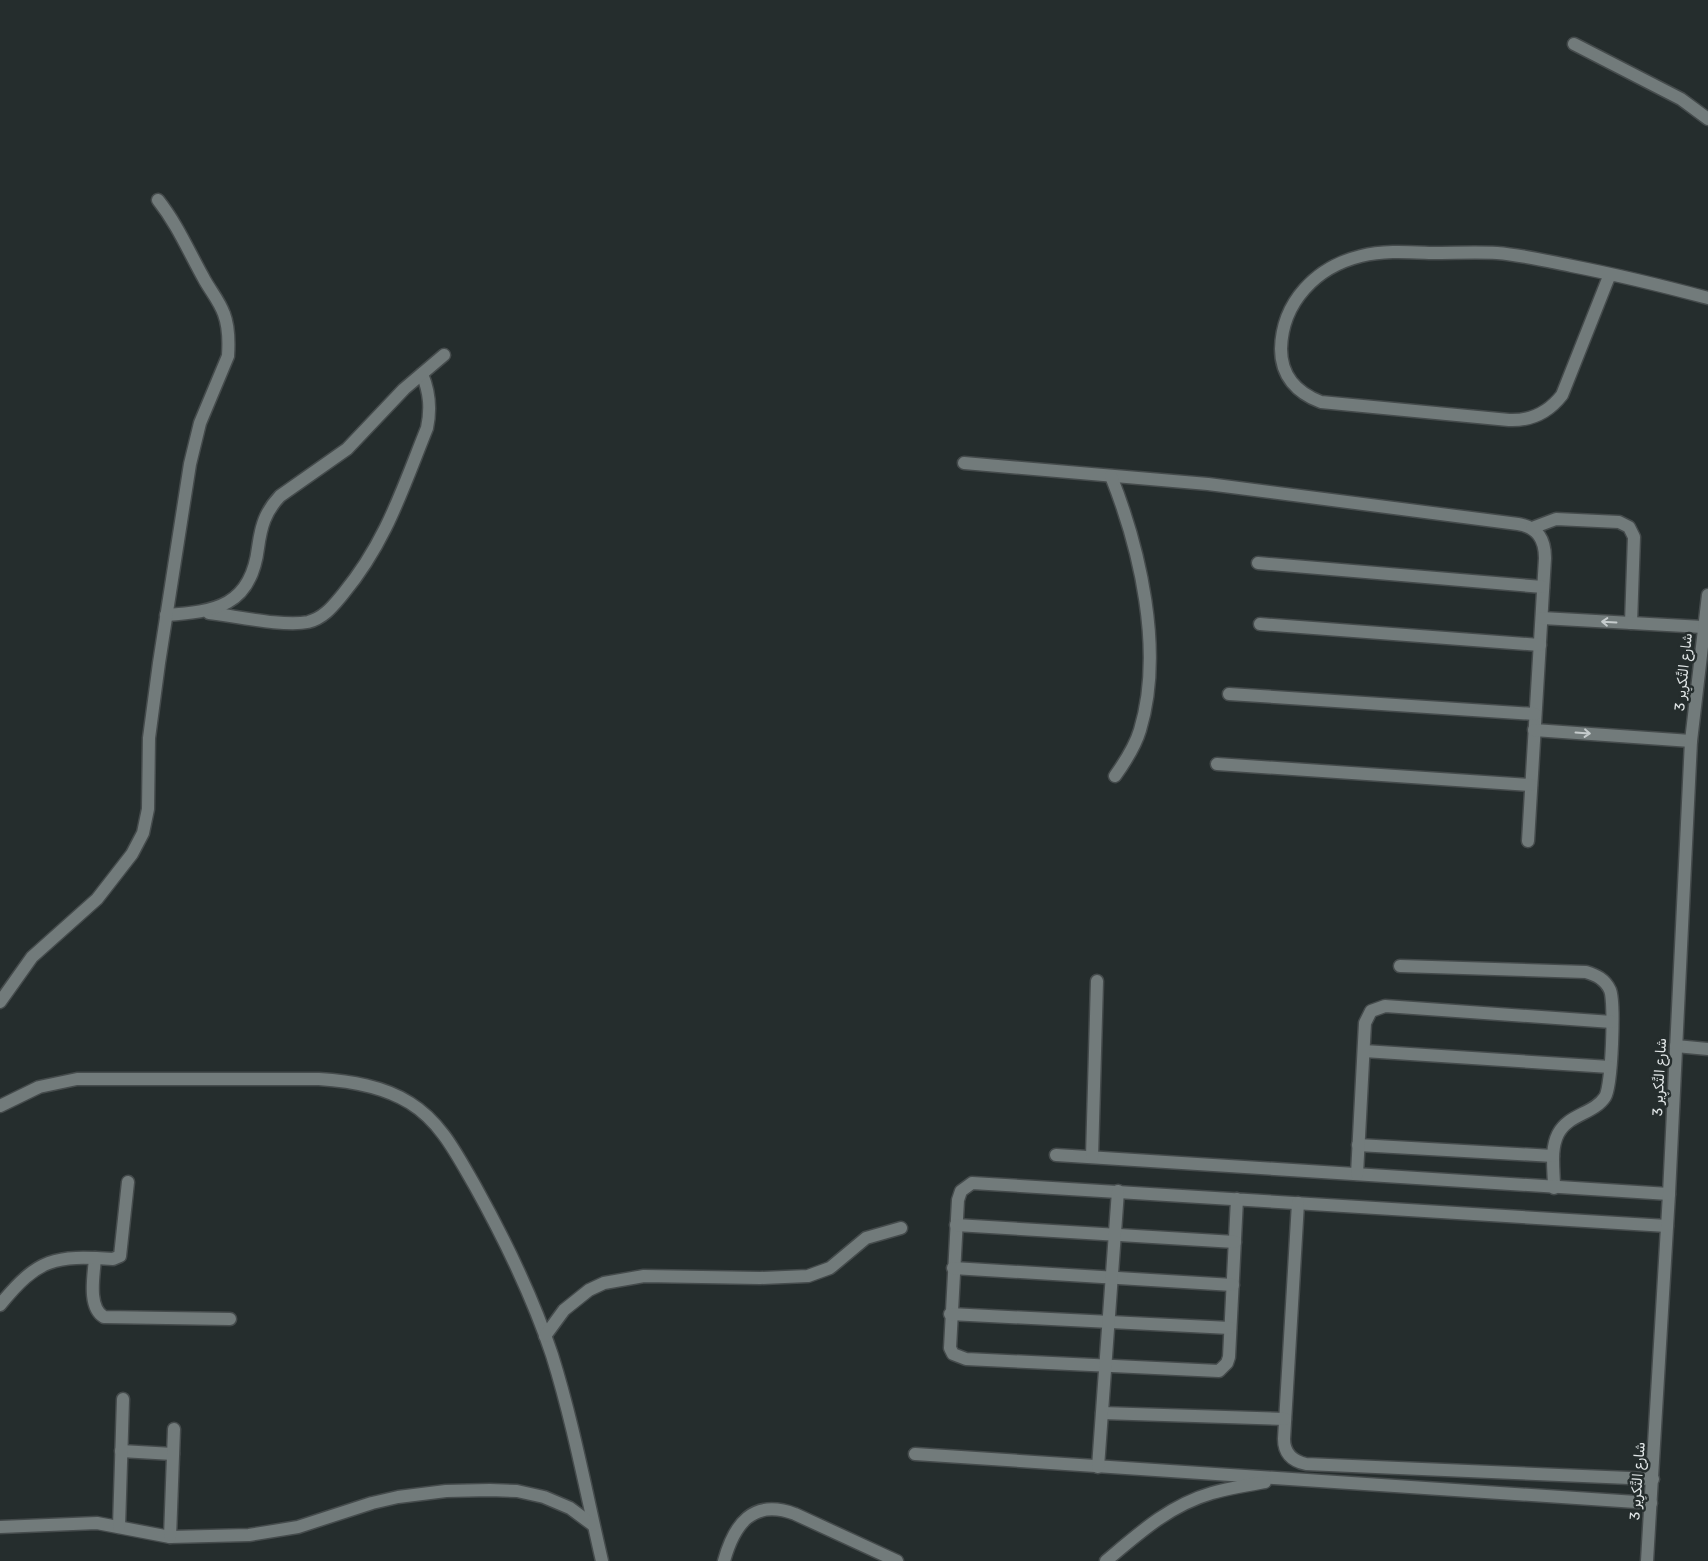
<svg xmlns="http://www.w3.org/2000/svg" width="1708" height="1561" viewBox="0 0 1708 1561" font-family="Rubik,Cairo,sans-serif">
	<rect width="100%" height="100%" fill="#252d2d"/>
	<g fill="none" stroke-linecap="round" stroke-linejoin="round">
		<g stroke="#454b4c" stroke-width="15">
			<g id="minor">
				<polyline points="1574,44 1681,99 1708,119"/>
				<path d="M1610 274 1562 395C1548 413 1531 421 1509 420L1321 402C1297 393 1281 376 1281 349 1282 302 1316 267 1361 256 1384 250 1409 252 1432 253 1454 253 1476 252 1497 253 1522 255 1547 261 1572 266 1618 275 1663 286 1708 298"/>
				<path d="M964 463 1208 484 1518 524C1537 527 1545 539 1545 558L1528 841"/>
				<path d="M1111 476C1140 549 1164 651 1140 730 1135 747 1125 762 1115 776"/>
				<polyline points="1532,528 1556,519 1619,522 1629,527 1634,537 1631,623"/>
				<polyline points="1258,563 1543,587"/>
				<path d="M209 613C235 616 284 627 308 622 324 618 333 606 343 594 386 542 402 490 427 428 431 409 430 393 422 374"/>
				<path d="M166 615C215 612 251 606 258 548 261 526 265 512 280 496L347 449 404 389 444 355"/>
				<polyline points="1542,618 1703,627"/>
				<polyline points="1260,624 1540,645"/>
				<polyline points="1229,694 1535,714"/>
				<polyline points="1534,730 1691,741"/>
				<polyline points="1217,764 1531,785"/>
				<path d="M1400 966 1586 972C1596 975 1605 979 1610 990 1615 1002 1612 1086 1605 1097 1594 1114 1568 1114 1558 1134 1550 1150 1554 1170 1554 1188"/>
				<path d="M0 1002 32 957 97 899 132 854 143 833 148 809 149 738 159 663 190 464 200 423 228 356C229 341 229 327 224 314 219 300 209 289 203 277 188 250 177 224 158 200"/>
				<polyline points="1676,1046 1708,1049"/>
				<polyline points="1364,1051 1610,1067"/>
				<path d="M0 1106 39 1087 77 1079H319C350 1081 383 1086 410 1103 441 1122 457 1155 475 1186 505 1240 532 1295 552 1355 573 1422 586 1492 602 1561"/>
				<polyline points="1358,1145 1553,1156"/>
				<polyline points="1056,1155 1669,1194"/>
				<polyline points="1092,1157 1097,981"/>
				<polyline points="1357,1174 1365,1023 1371,1011 1385,1006 1612,1022"/>
				<polyline points="1237,1199 1229,1357 1227,1363 1219,1371 966,1359 953,1354 950,1348 958,1200 961,1191 972,1183 1667,1226"/>
				<path d="M1298 1203 1284 1439C1284 1453 1292 1461 1306 1464L1653 1479"/>
				<polyline points="956,1225 1235,1242"/>
				<path d="M95 1258C94 1274 87 1307 104 1317L230 1319"/>
				<polyline points="953,1268 1233,1285"/>
				<path d="M0 1305C38 1258 55 1255 113 1259L120 1256 128 1182"/>
				<polyline points="950,1314 1230,1328"/>
				<polyline points="545,1336 564,1310 589,1290 604,1283 644,1276 760,1278 808,1276 830,1268 866,1238 901,1228"/>
				<polyline points="1102,1413 1285,1419"/>
				<polyline points="121,1451 173,1454"/>
				<polyline points="915,1454 1651,1503"/>
				<polyline points="1098,1467 1118,1191"/>
				<polyline points="0,1527 97,1523 170,1537 249,1535 298,1527 372,1503 398,1497 446,1491 490,1490 517,1491 544,1497 570,1508 593,1525"/>
				<polyline points="119,1527 123,1399"/>
				<polyline points="170,1537 174,1429"/>
				<path d="M724 1561C734 1525 752 1498 795 1514L897 1561"/>
				<path d="M1106 1561C1139 1533 1170 1505 1212 1493 1230 1488 1248 1485 1265 1482"/>
				<polyline points="1647,1561 1669,1194 1691,741 1708,595"/>
			</g>
		</g>
		<use href="#minor" stroke="#727b7b" stroke-width="12"/>
	</g>
	<defs><path id="oneway-shaft" d="M-6 0H5M1.5-3L5.5 0L1.5 3" fill="none" stroke-width="1.6" stroke-linecap="round" stroke-linejoin="round" transform="scale(1.25)"/></defs>
	<g stroke="#c5cbcc">
		<use href="#oneway-shaft" transform="translate(1609 622) rotate(-177)"/>
		<use href="#oneway-shaft" transform="translate(1583 733) rotate(4)"/>
	</g>
	<g text-anchor="middle" stroke-width="5" stroke-linejoin="round" paint-order="stroke">
		<g font-size="14" fill="#e1e6e7" stroke="#252d2d">
			<text transform="translate(1683 672) rotate(-84)" y="5">شارع التَّكرِير 3</text>
			<text transform="translate(1659 1077) rotate(-87)" y="5">شارع التَّكرِير 3</text>
			<text transform="translate(1637 1481) rotate(-86)" y="5">شارع التَّكرِير 3</text>
		</g>
	</g>
</svg>
